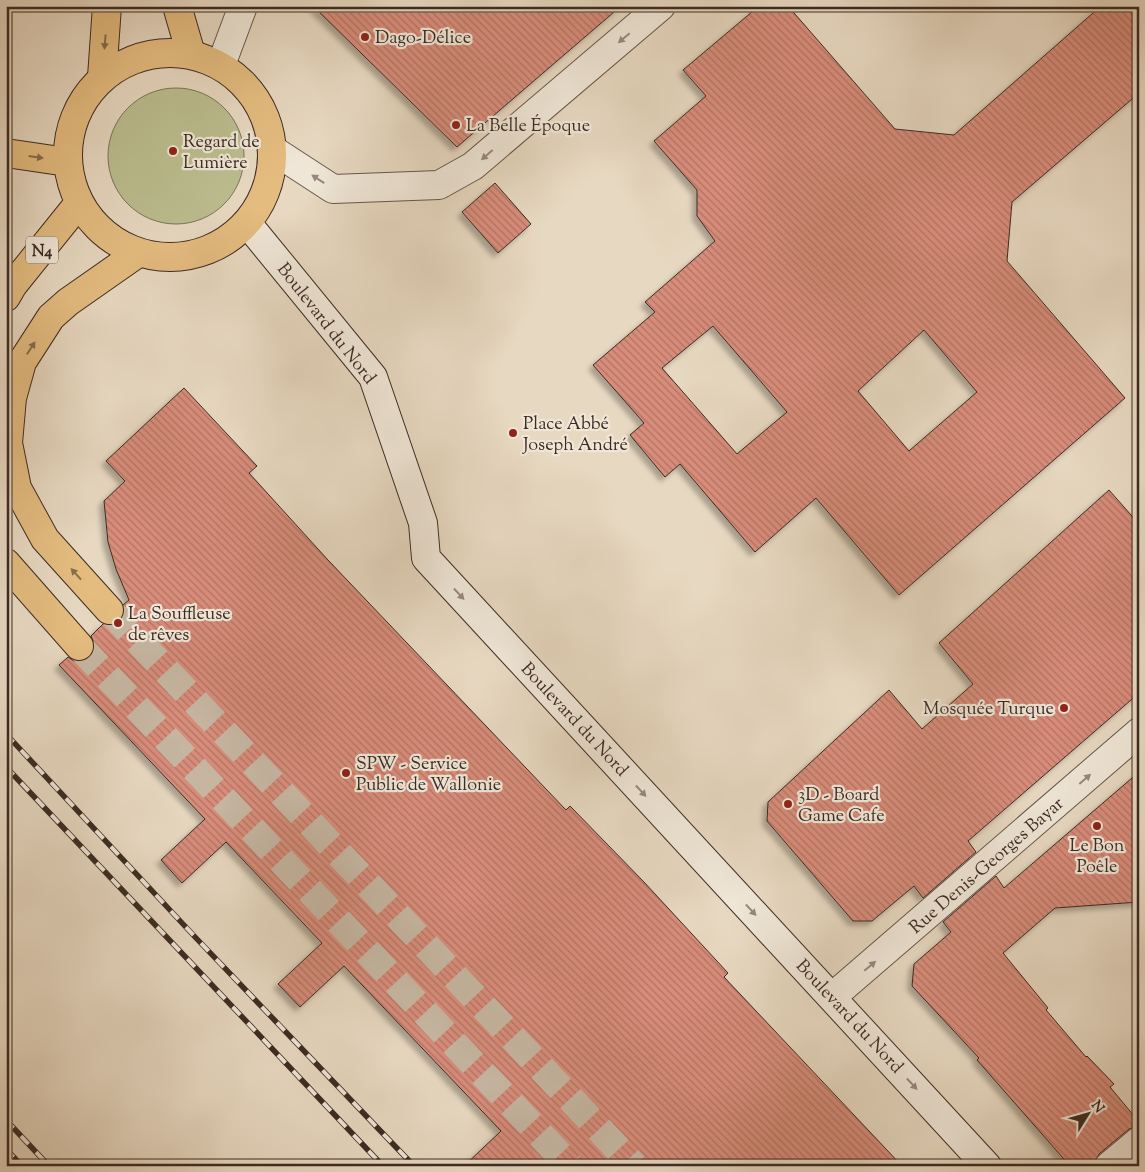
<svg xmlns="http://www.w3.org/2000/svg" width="1145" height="1172" viewBox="0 0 1145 1172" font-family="'Sorts Mill Goudy',serif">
	<defs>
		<pattern id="building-back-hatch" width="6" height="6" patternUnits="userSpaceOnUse" patternTransform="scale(1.25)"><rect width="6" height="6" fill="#d88c7a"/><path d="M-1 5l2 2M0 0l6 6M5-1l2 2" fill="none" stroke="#b07364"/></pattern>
		<filter id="shadow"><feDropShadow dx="-4.5" dy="4.5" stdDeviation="2.5" flood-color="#0004"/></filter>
	</defs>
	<rect width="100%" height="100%" fill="#e7d8c1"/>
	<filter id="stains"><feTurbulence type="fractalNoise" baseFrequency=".004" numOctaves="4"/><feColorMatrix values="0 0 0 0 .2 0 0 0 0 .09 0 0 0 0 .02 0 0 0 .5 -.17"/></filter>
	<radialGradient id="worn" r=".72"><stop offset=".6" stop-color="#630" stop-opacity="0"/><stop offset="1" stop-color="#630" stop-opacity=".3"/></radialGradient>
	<circle fill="#bbbd8f" stroke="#7c7459" cx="176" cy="156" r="68"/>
	<g fill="url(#building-back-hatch)" stroke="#3c2b23" fill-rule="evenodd" filter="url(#shadow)">
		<polygon points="313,6 621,6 457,147"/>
		<path d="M759 6H788L895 129 954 135 1101 6H1139V93L1012 202 1007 261 1125 398 899 595 816 498 755 552 680 464 665 477 630 435 644 423 593 365 655 312 645 302 715 241 697 216V190L654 141 706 96 683 70ZM713 326 787 412 737 454 662 368ZM924 330 977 392 909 451 858 391Z"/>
		<polygon points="495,183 531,224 498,253 462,212"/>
		<polygon points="184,388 257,466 249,473 328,560 566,810 570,806 644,882 728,973 724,977 902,1166 464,1166 501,1131 344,966 300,1007 278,984 322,943 226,842 182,883 161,860 205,819 59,665 68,657 74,661 82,661 90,657 94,651 94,643 91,636 103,624 112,625 120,621 124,614 123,605 129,600 116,569 108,542 104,501 125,481 106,461"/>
		<polygon points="1109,490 1139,524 1139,693 968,841 976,852 923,898 914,886 872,921 853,921 767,821 768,802 889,690 922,729 973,684 939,643"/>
		<polygon points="1139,772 1139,902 1055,908 1003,953 1048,1008 1046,1010 1086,1057 1087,1056 1114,1084 1110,1087 1139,1122 1139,1126 1129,1129 1099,1154 1094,1166 1070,1166 977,1060 979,1058 912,986 914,964 951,932 943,922 996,876 1004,888"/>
	</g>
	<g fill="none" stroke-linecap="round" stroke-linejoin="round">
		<g stroke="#c5b5a1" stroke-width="28" stroke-dasharray="28 14" stroke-linecap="butt">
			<polyline points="109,610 634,1166"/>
			<polyline points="79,646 570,1166"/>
		</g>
		<g stroke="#67564a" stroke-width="30">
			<g id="street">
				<polyline points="221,65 243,6"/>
				<polyline points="273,150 333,189 439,185 473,166 661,6"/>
				<polyline points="832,997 1139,732"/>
				<polyline points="1109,1166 1139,1141"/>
			</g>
		</g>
		<g stroke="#3c2b23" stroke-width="30">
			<polyline id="secondary" points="247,223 373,377 423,523 426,558 987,1166"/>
		</g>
		<g stroke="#3c2b23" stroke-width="30">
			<g id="primary">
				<polyline points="177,6 191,54"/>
				<circle cx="170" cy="155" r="102"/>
				<polyline points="102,77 107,6"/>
				<polyline points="6,153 67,162"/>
				<polyline points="6,297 13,285 79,203"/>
				<polyline points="6,563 79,646"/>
				<polyline points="109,610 45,539 17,488 8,443 12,398 22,362 51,317 68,302 138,253"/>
			</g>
		</g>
		<use href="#street" stroke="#efe6d7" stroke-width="28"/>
		<use href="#secondary" stroke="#efe6d7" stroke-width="28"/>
		<use href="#primary" stroke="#e4bc80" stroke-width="28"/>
		<g stroke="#3c2b23" stroke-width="5.5">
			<g id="rail">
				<polyline points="6,734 196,938 414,1166"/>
				<polyline points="6,767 383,1166"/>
				<polyline points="6,1120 49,1166"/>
				<polyline points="6,1149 22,1166"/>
			</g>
		</g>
		<use href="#rail" stroke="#efe6d7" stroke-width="4" stroke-dasharray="11" stroke-linecap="butt"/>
	</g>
	<defs><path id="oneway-solid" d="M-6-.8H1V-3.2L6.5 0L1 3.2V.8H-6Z" transform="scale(1.25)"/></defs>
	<g fill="#96887d">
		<use href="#oneway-solid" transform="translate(624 38) rotate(140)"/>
		<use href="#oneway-solid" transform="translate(487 155) rotate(139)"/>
		<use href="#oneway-solid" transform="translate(318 179) rotate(-147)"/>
		<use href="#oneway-solid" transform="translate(459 594) rotate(47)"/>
		<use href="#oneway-solid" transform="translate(1085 779) rotate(-41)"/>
		<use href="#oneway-solid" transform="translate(641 791) rotate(47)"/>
		<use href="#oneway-solid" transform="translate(751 910) rotate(47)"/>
		<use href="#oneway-solid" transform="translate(870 966) rotate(-40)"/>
		<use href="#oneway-solid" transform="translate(912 1084) rotate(47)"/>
	</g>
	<g fill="#886c4d">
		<use href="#oneway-solid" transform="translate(105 42) rotate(95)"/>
		<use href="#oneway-solid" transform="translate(36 157) rotate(8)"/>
		<use href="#oneway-solid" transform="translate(31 348) rotate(-57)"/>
		<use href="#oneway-solid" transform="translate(76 574) rotate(-132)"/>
	</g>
	<g fill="#8f2418" stroke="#efe6d7" stroke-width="2">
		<circle cx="365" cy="37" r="5"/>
		<circle cx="456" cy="125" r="5"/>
		<circle cx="173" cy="151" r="5"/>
		<circle cx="513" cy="433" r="5"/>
		<circle cx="118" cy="623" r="5"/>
		<circle cx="1064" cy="708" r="5"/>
		<circle cx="346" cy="773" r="5"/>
		<circle cx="788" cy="804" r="5"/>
		<circle cx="1097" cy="826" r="5"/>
	</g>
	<g text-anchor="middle" stroke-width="4.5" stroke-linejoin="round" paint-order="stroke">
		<rect fill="#efe6d7" stroke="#726359" stroke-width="1" x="26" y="236.5" width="32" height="27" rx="4"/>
		<g font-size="16" font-weight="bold" fill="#3c2b23">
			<text x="42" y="256">N4</text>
		</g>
		<g font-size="18" fill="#3c2b23" stroke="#efe6d7" text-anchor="start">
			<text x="375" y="43">Dago-Délice</text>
			<text x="466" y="131">La Belle Époque</text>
			<text x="183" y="147">Regard de<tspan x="183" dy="21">Lumière</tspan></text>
			<text x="523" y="429">Place Abbé<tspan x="523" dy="21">Joseph André</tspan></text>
			<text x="128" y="619">La Souffleuse<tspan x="128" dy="21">de rêves</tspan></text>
			<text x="1054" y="714" text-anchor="end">Mosquée Turque</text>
			<text x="356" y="769">SPW - Service<tspan x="356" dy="21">Public de Wallonie</tspan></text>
			<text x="798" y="800">3D - Board<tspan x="798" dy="21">Game Cafe</tspan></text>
			<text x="1097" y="851" text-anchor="middle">Le Bon<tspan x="1097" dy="21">Poêle</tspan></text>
		</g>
		<g font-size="18" fill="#3c2b23" stroke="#efe6d7">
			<text transform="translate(327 323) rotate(52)" y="6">Boulevard du Nord</text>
			<text transform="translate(575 719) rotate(47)" y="6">Boulevard du Nord</text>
			<text transform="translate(986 865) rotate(-41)" y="6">Rue Denis-Georges Bayar</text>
			<text transform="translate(850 1016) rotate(47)" y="6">Boulevard du Nord</text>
		</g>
	</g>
	<rect width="1145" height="1172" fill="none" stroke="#e7d8c1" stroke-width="25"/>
	<rect x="8" y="8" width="1130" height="1157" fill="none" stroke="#3c2b23" stroke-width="2.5"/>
	<rect x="12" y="12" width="1120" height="1147" fill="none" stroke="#3c2b23"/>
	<g transform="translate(1088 1114) rotate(53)" stroke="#efe6d7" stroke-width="4" paint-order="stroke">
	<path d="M0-4L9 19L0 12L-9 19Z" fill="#3c2b23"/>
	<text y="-8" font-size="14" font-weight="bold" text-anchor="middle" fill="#3c2b23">N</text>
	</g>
	<rect width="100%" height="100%" filter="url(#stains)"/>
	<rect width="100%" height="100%" fill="url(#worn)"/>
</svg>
